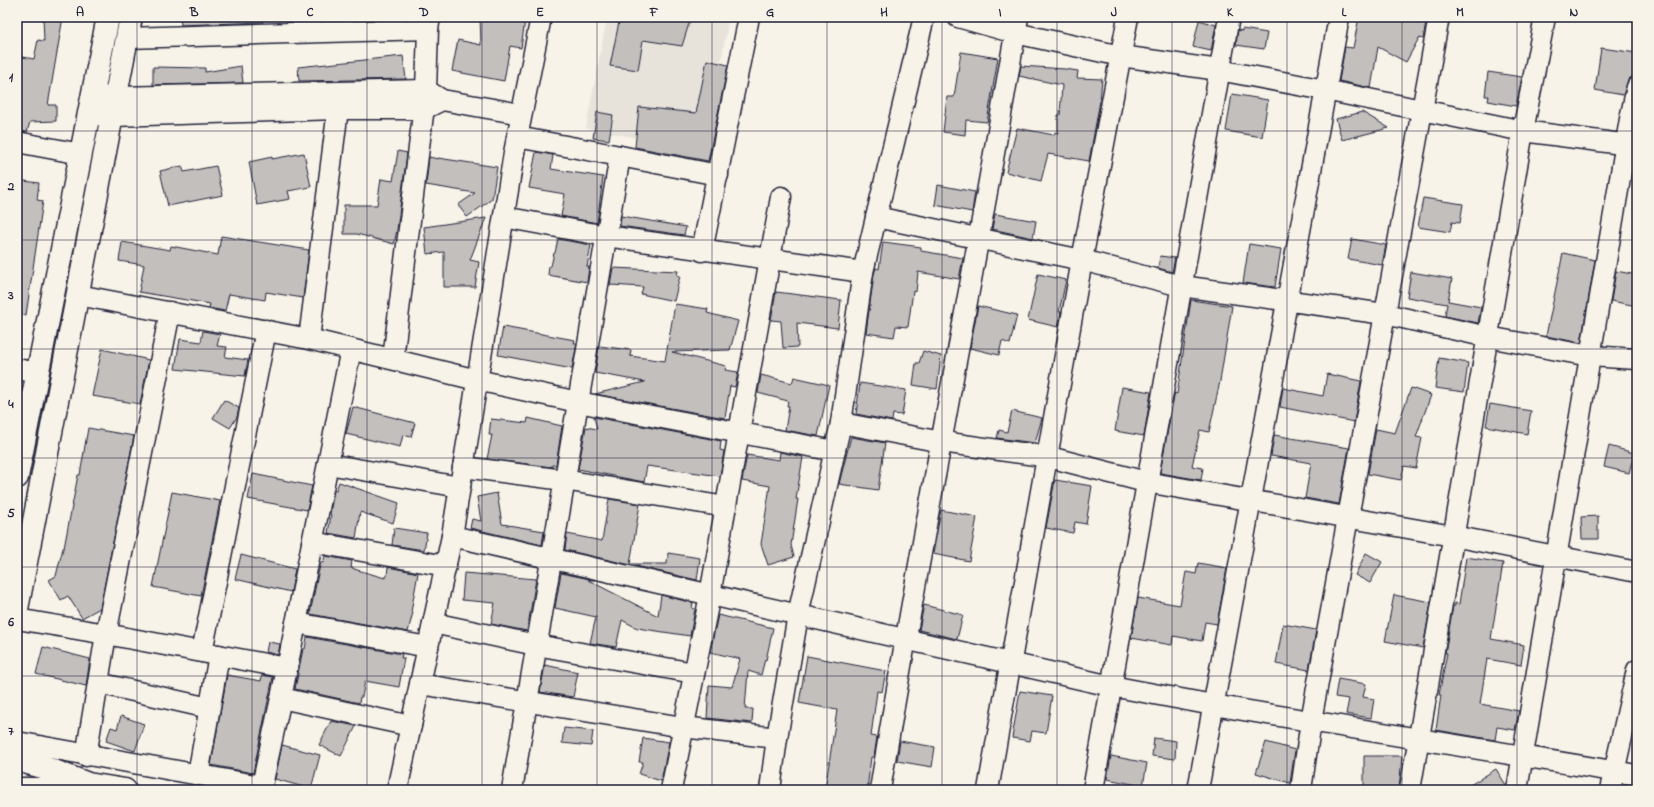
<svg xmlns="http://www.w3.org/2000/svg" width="1654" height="807" viewBox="0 0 1654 807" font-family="'Indie Flower',sans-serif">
	<rect width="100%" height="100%" fill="#f7f3e8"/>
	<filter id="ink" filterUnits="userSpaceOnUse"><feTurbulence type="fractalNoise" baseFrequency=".025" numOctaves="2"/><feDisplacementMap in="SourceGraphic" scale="8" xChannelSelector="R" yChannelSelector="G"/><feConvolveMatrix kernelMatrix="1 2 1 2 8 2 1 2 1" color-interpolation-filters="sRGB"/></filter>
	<g filter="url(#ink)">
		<polygon fill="#e7e3db" points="607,17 729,17 705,151 586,128"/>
		<g fill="#c2bfbd" stroke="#22223b">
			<polygon points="43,17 63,17 48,105 56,105 56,121 30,122 27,132 17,131 17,56 34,59 38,40 44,41"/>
			<polygon points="180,17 263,17 263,22 181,25"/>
			<polygon points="480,17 504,17 525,20 521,48 510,46 504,81 452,71 458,40 481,45"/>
			<polygon points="620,17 691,17 682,46 643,40 638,70 610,66"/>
			<polygon points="1359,17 1427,17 1423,39 1419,38 1406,62 1378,47 1371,88 1339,81 1345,47 1353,48"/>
			<polygon points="1199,20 1216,25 1211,51 1193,47"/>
			<polygon points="1242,29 1267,33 1264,49 1236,45 1238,30 1242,31"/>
			<polygon points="1601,48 1637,53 1637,76 1633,76 1628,80 1623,95 1595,90"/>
			<polygon points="961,52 998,58 987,122 966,120 965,135 943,132 947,97 954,97"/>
			<polygon points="403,56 406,79 299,81 298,67"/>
			<polygon points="707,60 728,65 708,161 635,147 639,107 696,113"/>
			<polygon points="241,66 243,83 153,85 153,67 205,68 205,72"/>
			<polygon points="1021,66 1065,69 1078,71 1077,78 1102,79 1100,101 1089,161 1048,154 1041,181 1006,172 1017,128 1054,135 1055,132 1058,133 1058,115 1060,115 1062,85 1019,76"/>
			<polygon points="1488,72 1522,77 1516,106 1488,101 1489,96 1485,96"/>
			<polygon points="1232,94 1268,100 1262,137 1226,131"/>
			<polygon points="597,112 613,115 609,140 593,138"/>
			<polygon points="1362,112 1389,128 1342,140 1336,119"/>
			<polygon points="398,151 407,153 397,230 394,244 357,234 344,234 344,205 377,205 381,179 393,181"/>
			<polygon points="536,152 553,155 551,169 603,177 597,223 561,216 565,194 529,188"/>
			<polygon points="304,153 311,187 288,191 290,199 257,205 249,162 272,157 272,159"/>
			<polygon points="429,157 438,159 438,158 497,167 492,199 467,217 458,205 475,193 426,185"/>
			<polygon points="182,166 184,172 216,166 223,195 168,206 160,171"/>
			<polygon points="17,180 39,183 37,200 43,201 26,315 17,314"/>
			<polygon points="938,185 975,192 972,212 935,205"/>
			<polygon points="1423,198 1463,204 1460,223 1452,222 1450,232 1418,227"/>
			<polygon points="995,214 1036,221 1033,238 992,229"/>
			<polygon points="621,216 686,227 684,235 620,226"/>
			<polygon points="486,218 470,260 479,262 475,287 444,287 444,252 427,254 424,227"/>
			<polygon points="221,236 309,250 303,298 266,292 265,300 229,294 225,311 209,308 210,304 139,292 144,265 119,261 122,242 170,250 171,246 218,255"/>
			<polygon points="558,239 591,245 587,267 589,267 587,282 548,275 549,266 551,266 554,253 555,253"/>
			<polygon points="1352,239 1386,245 1382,265 1348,259"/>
			<polygon points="883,242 921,247 921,251 963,258 959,279 918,272 916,292 913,291 908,327 896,326 894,337 866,333 874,274 876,268 879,269"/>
			<polygon points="1249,244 1281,249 1275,287 1243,283"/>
			<polygon points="1563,253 1595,260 1581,343 1546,336"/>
			<polygon points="1160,256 1175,258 1172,272 1158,268"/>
			<polygon points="613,268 678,271 677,275 680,276 674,301 641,294 643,287 610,285"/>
			<polygon points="1616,271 1637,275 1637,306 1611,301"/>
			<polygon points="1411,272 1452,279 1448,301 1481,307 1478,323 1445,316 1447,304 1407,297"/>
			<polygon points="1038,274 1066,280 1059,312 1061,312 1058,327 1028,320"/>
			<polygon points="776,292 841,300 838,328 797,323 798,347 783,348 781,321 771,320"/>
			<polygon points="1191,300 1232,306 1220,381 1209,432 1200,430 1192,466 1203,468 1201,480 1160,473 1174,396 1175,393 1177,394"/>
			<polygon points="675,304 708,309 707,313 738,321 730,350 672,352 726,366 725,370 738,372 735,387 730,386 725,418 595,394 645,382 595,373 599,346 631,350 630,356 665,361"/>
			<polygon points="978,306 1017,315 1010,344 1002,341 999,355 970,348"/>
			<polygon points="503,327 575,340 574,343 577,343 572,369 498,355"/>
			<polygon points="203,331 220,334 217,346 227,347 225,357 248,360 245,376 175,369 180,339 201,342"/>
			<polygon points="102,349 149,360 140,404 92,396"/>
			<polygon points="923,351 941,356 937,389 913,385 916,363 919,363"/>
			<polygon points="1439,358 1468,363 1464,392 1435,388"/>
			<polygon points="1327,374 1361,381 1354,422 1280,407 1283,388 1323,396"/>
			<polygon points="761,375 792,383 794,377 829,385 818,436 785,430 789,406 787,406 788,401 758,393"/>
			<polygon points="860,383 906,390 902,415 893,414 892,421 856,414"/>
			<polygon points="1122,387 1151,392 1144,436 1115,431"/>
			<polygon points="1411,388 1431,395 1416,437 1422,438 1416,468 1404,466 1401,480 1368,474 1376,429 1395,433"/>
			<polygon points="224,400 239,408 237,417 230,428 213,418"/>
			<polygon points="1490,404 1531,411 1527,434 1486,426"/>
			<polygon points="353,407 415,423 411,437 403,435 400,447 346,434"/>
			<polygon points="1012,411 1042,418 1035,443 997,438 999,430 1007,432"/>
			<polygon points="594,417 721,441 720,450 724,451 720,476 647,466 644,482 578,469 586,427 597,429"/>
			<polygon points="528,418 562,426 556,465 552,465 552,467 487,459 492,435 489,435 491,419 527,423"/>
			<polygon points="88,428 134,436 100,608 82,618 68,596 61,600 49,580 56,576 63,548 64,548 78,475 80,475"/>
			<polygon points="1274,435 1349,448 1339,504 1305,498 1311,463 1271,456"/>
			<polygon points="851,437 885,443 878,490 839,484"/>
			<polygon points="1609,446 1634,453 1629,473 1604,467"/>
			<polygon points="780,452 803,457 796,499 798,499 791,545 794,557 768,565 761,544 770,486 742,481 747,455 779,460"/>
			<polygon points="253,474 312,486 307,510 248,499"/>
			<polygon points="1055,480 1092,486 1086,524 1075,522 1073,533 1046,528"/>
			<polygon points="339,482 399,503 393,523 360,512 356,538 328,533 331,515 330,514 334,490 336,490"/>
			<polygon points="172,492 220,501 201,596 153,587"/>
			<polygon points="497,493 502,524 544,531 542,545 470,528 472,519 481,521 477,497"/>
			<polygon points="609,499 640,504 630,564 667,564 668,553 700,558 697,580 565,550 567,534 602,541"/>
			<polygon points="941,510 977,517 969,561 933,554"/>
			<polygon points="1598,516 1598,539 1582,539 1581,517"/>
			<polygon points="394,528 427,533 424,550 392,545"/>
			<polygon points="1366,553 1382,562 1370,583 1355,575"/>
			<polygon points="241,555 295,569 291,592 235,579"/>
			<polygon points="325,556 352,561 351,568 354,568 354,569 385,578 385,576 387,576 388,567 418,573 411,612 413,612 408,632 310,614 318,574 321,562 323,563"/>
			<polygon points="1466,557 1503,563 1491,639 1524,645 1521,665 1487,659 1480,704 1519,711 1515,730 1497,727 1495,740 1436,730 1441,695 1439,695 1447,653 1445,653 1453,606 1455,606 1455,603 1459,604"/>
			<polygon points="1198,563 1227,568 1217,624 1205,622 1202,641 1173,636 1172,645 1131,638 1138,598 1180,605 1186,572 1196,574"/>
			<polygon points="464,573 536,579 527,631 491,624 495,603 462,600"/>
			<polygon points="561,573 595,580 588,580 658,616 661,595 693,603 692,608 695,609 690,636 637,628 622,620 616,647 590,643 596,617 555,608"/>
			<polygon points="1394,595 1431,602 1423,648 1385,641"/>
			<polygon points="924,605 963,615 957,639 919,630"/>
			<polygon points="718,615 773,628 766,660 765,659 761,675 748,671 745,709 753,709 752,723 707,718 709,685 732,687 740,659 710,652"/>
			<polygon points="1283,624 1316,630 1309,670 1276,664"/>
			<polygon points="307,637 402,654 401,658 404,658 399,687 365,681 362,697 360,697 359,703 295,689 303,649 305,649"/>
			<polygon points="268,642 280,644 278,655 266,652"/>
			<polygon points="43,647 90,659 86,686 36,674"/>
			<polygon points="807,656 886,671 882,692 877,691 871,736 877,737 874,757 871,757 867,790 825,790 837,710 799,703"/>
			<polygon points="545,665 578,672 573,697 540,692"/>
			<polygon points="227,675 261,681 262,675 273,677 253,773 211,765"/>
			<polygon points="1338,679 1366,684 1363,697 1374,699 1371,718 1346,714 1349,699 1335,697"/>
			<polygon points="1020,691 1052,696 1046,733 1032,731 1030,741 1012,738"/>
			<polygon points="121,716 144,724 135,751 106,741 111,727 117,729"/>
			<polygon points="331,721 356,726 341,756 319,745"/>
			<polygon points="564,728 593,731 591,746 562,743"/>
			<polygon points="643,738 669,742 661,781 639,774 643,762 639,762"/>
			<polygon points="1154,738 1176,741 1175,759 1152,756"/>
			<polygon points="900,741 935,747 932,767 897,761"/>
			<polygon points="1266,742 1295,750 1290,783 1256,773"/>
			<polygon points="282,745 320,755 311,789 275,779"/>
			<polygon points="1111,756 1147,763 1143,786 1107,779"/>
			<polygon points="1364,756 1402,756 1399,790 1364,790"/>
			<polygon points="1496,769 1506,785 1506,790 1462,790"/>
		</g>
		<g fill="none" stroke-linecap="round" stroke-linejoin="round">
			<g stroke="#22223b" stroke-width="23">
				<g id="minor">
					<polyline points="958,17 1015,33 1121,56 1219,70 1325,90 1523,131 1637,146"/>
					<polyline points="127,38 428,29"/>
					<polyline points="92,96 116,97 426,90 442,100 521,114"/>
					<polyline points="97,115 112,116 338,109 424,109 442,100"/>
					<polyline points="17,142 81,154"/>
					<polyline points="620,156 718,175"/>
					<polyline points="504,217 606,236 863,272"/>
					<polyline points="876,217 1082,260 1181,286 1385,314 1488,337 1590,356 1637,359"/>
					<polyline points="702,251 749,17"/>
					<polyline points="78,295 309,339 477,380 578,402 835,451"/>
					<polyline points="309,339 338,109"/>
					<polyline points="393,359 426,90 428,29 430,17"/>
					<polyline points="17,369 38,373"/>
					<polyline points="841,423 942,442 1049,457 1146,482 1453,536 1637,572"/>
					<polyline points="328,464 460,487"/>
					<polyline points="463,467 564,480 726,507"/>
					<polyline points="452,536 1111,686 1213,705 1637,775"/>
					<polyline points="312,542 446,566"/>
					<polyline points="17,619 106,634 287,668"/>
					<polyline points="296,623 428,647"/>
					<polyline points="433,623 536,645 694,673"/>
					<polyline points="202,652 266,330"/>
					<polyline points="98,683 209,708"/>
					<polyline points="420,684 683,727 777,738"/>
					<polyline points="281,698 411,726"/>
					<polyline points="17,742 255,785 263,781 281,698 351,349"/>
					<polyline points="86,756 106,634 170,312"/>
					<polyline points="198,775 219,655"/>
					<polyline points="397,790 452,536 514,153 541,17"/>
					<polyline points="512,790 620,156 517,137"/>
					<polyline points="671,790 710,595 781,197"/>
					<polyline points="770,790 777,738 798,615 841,423 863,272 924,17"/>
					<path d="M880 790C922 532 974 275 1018 17"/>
					<polyline points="988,790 1082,260 1128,17"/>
					<polyline points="1093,790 1229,17"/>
					<polyline points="1198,790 1339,17"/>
					<polyline points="1301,790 1311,721 1439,17"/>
					<polyline points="1410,790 1523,131 1545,17"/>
					<polyline points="1517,790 1630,119 1637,87"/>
					<polyline points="1610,790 1637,670"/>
				</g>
			</g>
			<g stroke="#22223b" stroke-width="25">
				<g id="major">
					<polyline points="17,477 108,17"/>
					<polyline points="17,609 131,17"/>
					<polyline points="17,760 49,769 88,784 125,790"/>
					<polyline points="17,789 49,789 85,785"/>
				</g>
			</g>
			<use href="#minor" stroke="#f7f3e8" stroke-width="20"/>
			<use href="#major" stroke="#f7f3e8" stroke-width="22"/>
		</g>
	</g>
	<path fill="none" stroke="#22223b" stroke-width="1" stroke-opacity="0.55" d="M137 17V790M252 17V790M367 17V790M482 17V790M597 17V790M712 17V790M827 17V790M942 17V790M1057 17V790M1172 17V790M1287 17V790M1402 17V790M1517 17V790M17 131H1637M17 240H1637M17 349H1637M17 458H1637M17 567H1637M17 676H1637"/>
	<rect width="1654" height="807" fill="none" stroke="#f7f3e8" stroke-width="44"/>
	<rect x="22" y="22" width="1610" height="763" fill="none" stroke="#22223b" stroke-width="1.5"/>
	<g font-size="13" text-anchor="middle" font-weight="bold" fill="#22223b">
		<text x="80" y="16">A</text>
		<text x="194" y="16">B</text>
		<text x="310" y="16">C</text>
		<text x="424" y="16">D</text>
		<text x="540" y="16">E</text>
		<text x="654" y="16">F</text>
		<text x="770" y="16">G</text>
		<text x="884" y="16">H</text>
		<text x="1000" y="16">I</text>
		<text x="1114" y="16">J</text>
		<text x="1230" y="16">K</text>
		<text x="1344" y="16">L</text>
		<text x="1460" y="16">M</text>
		<text x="1574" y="16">N</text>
		<text x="11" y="81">1</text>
		<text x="11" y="190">2</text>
		<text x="11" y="299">3</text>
		<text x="11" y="408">4</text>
		<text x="11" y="517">5</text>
		<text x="11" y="626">6</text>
		<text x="11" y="735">7</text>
	</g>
</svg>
